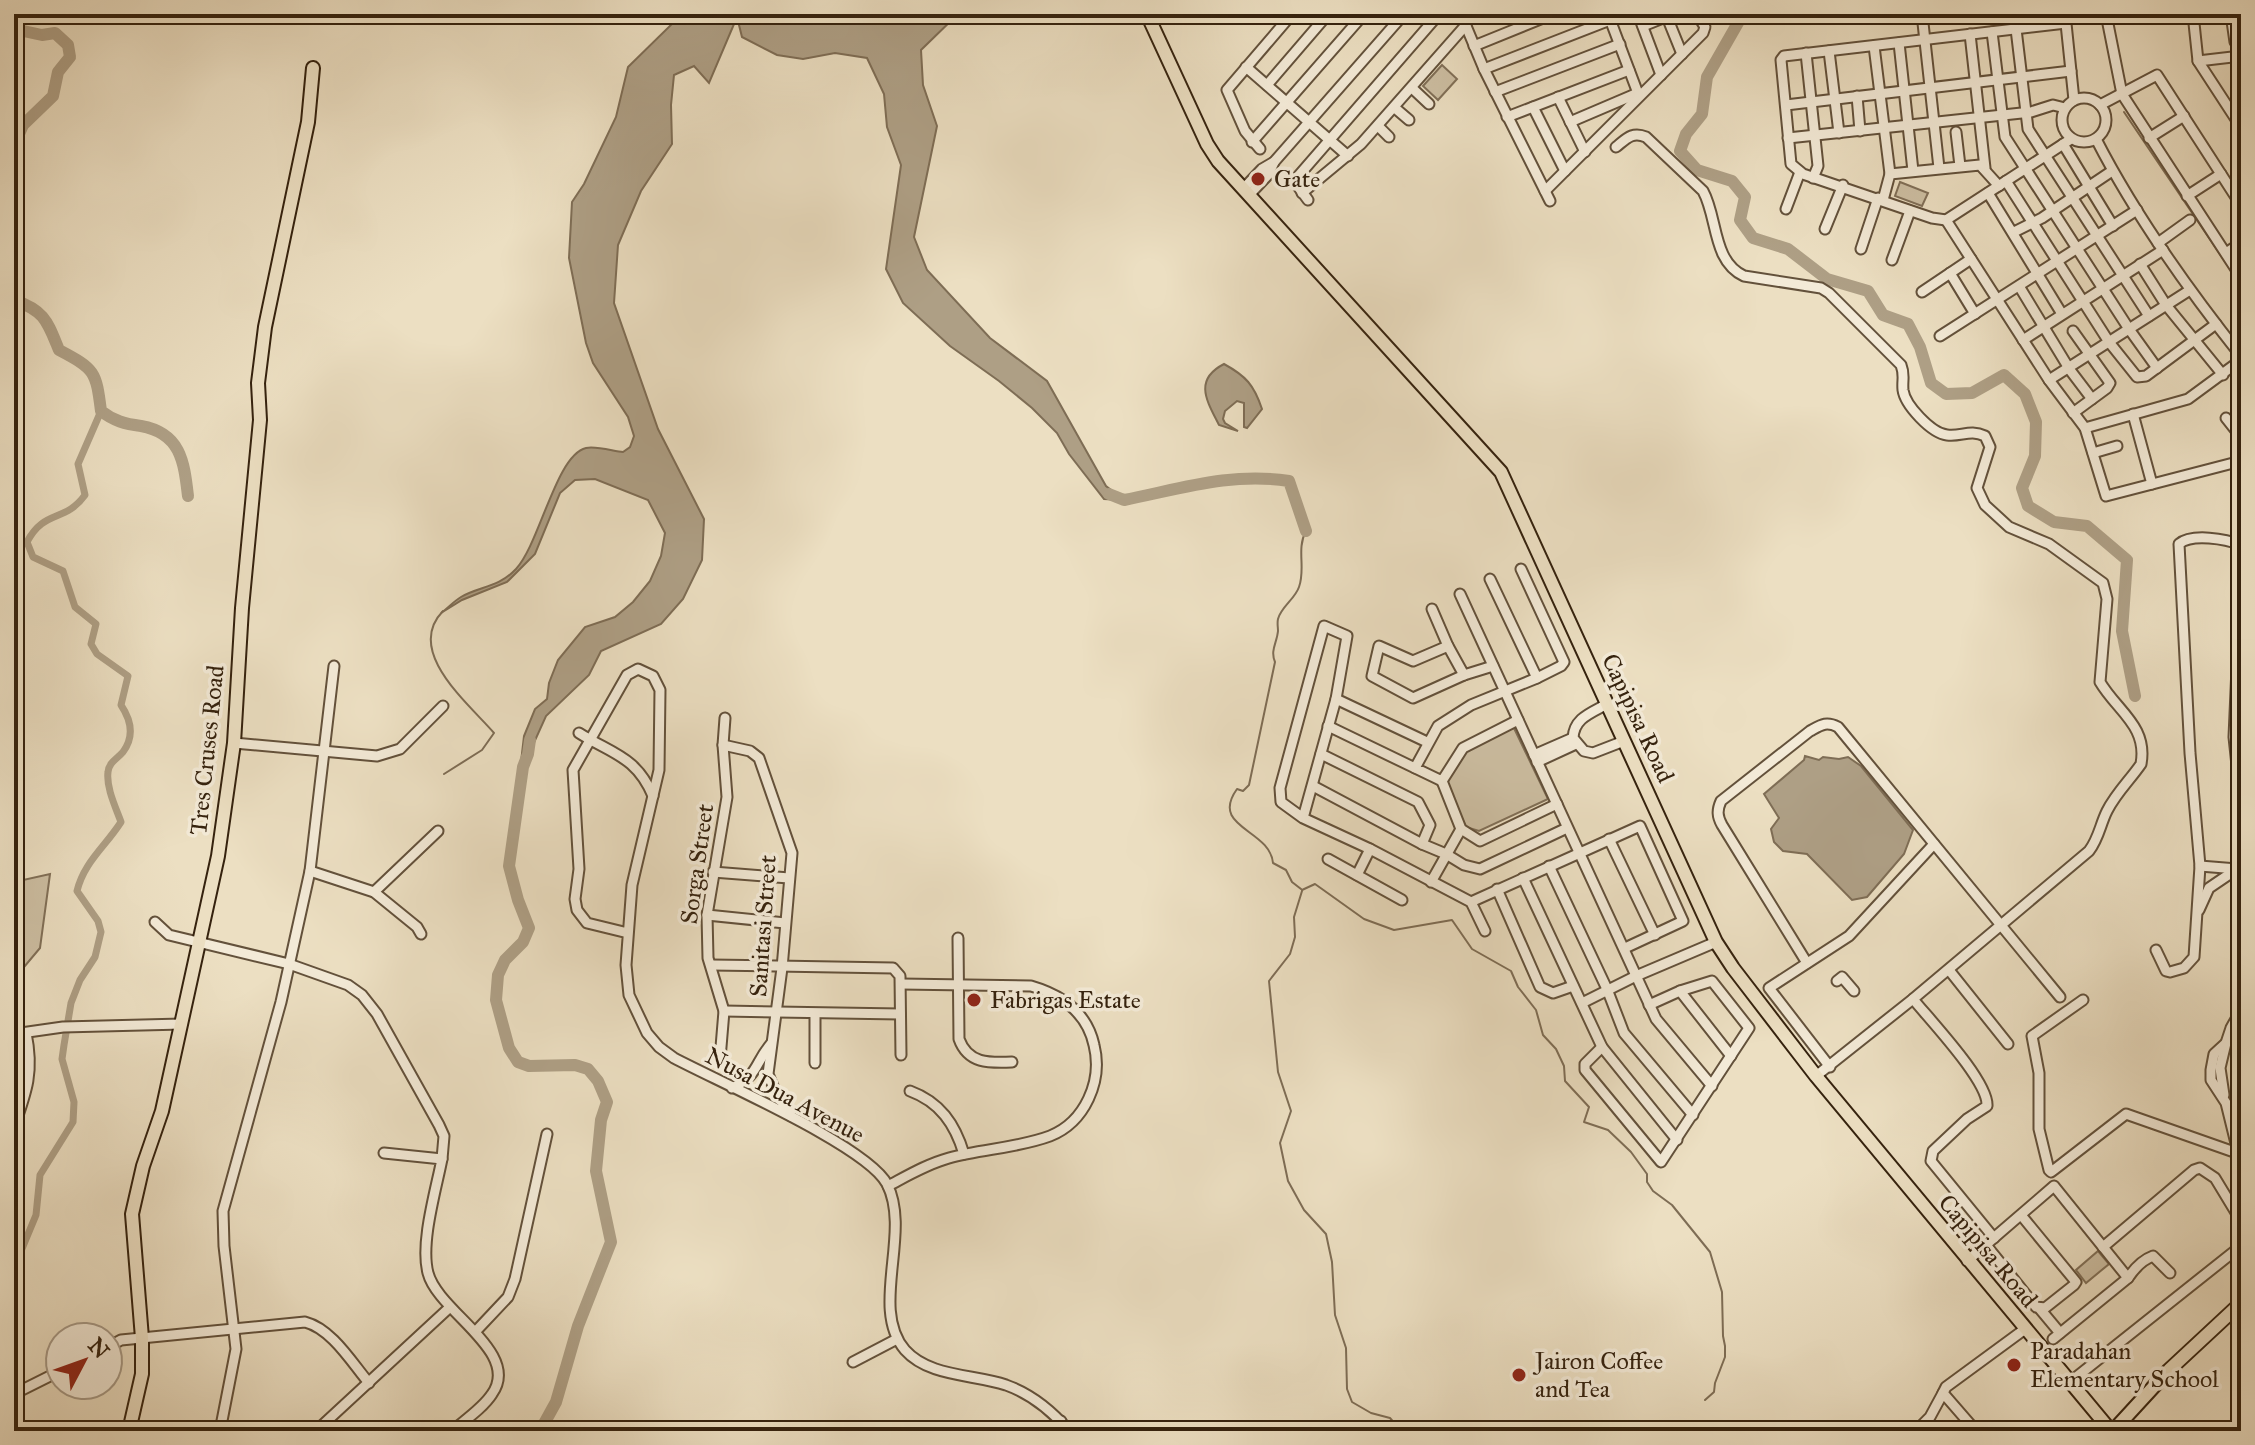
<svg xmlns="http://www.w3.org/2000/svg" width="2255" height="1445" viewBox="0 0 2255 1445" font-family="'IM FELL Great Primer',serif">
	<rect width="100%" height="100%" fill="#ecdfc2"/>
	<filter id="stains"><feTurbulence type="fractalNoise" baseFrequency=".0025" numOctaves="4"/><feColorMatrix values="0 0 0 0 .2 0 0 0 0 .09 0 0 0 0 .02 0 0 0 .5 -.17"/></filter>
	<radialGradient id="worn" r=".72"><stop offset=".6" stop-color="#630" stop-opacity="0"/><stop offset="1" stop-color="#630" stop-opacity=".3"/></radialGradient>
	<g fill="#cdbfa3" stroke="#817058" stroke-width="2">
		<polygon points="1442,65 1457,79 1438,100 1423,86"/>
		<polygon points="1900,182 1928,193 1922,206 1895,196"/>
		<polygon points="1512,724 1548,799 1479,831 1466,827 1445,781 1462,750"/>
		<polygon points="50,874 40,948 14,979 14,882"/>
		<polygon points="2098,1251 2109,1264 2086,1283 2076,1270"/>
	</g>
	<g fill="#ae9f85" stroke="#7e6d55" stroke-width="2">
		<path d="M677 14H885L894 21 906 14H958L921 50 923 85 937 126 914 237 927 270 990 338 1047 381 1106 486 1124 500 1104 499 1069 454 1057 433 1032 408 999 381 950 346 903 303 886 269 901 165 887 127 884 94 867 58 835 53 803 59 777 55 742 37 737 17 709 83 694 66 674 75 671 105 672 144 641 191 618 245 614 303 658 429 704 519 702 560 683 599 661 624 601 651 589 675 546 716 523 767 509 866 524 736 535 709 547 699 549 683 558 660 585 627 615 617 633 602 650 581 661 556 665 533 648 500 595 479 575 480 560 493 535 554 507 582 462 600 441 613C448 608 454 601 461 597 480 586 498 588 516 569 540 543 556 455 586 448 597 446 613 451 623 452L630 447 634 436 628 417 593 363 586 343 569 258 572 202 584 184 616 117 628 67 673 23Z"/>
		<path d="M1224 364C1246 376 1254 385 1262 409L1247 428 1244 427V403L1237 401 1225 411 1223 419 1225 423 1238 431 1219 425C1207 401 1193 380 1224 364Z"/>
		<polygon points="1805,756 1819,760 1823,757 1839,759 1848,757 1861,766 1913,830 1904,854 1867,897 1852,900 1807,854 1783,851 1774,842 1771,829 1779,818 1764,794 1804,760"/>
	</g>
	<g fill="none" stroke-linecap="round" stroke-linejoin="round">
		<g stroke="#7e6d55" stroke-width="2">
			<polyline points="1739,21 1803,14"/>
			<polyline points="2124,112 2230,269"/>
			<path d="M443 611C404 651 468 703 494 733L482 750 444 774"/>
			<path d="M1301 889 1292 882 1286 870 1273 863C1270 829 1209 828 1237 789L1243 791 1249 785 1275 662C1270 650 1277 643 1278 631 1278 627 1277 623 1278 619 1281 607 1295 599 1299 587 1306 568 1296 549 1306 531"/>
			<polyline points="1302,890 1315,884 1364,919 1394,930 1452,920 1472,949 1511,971 1518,987 1536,1010 1543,1035 1556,1049 1564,1066 1565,1081 1589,1107 1584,1122 1608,1130 1631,1152 1647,1174 1647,1182 1653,1191 1672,1205 1710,1252 1722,1292 1723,1336 1725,1346 1725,1357 1715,1383 1714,1392 1705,1400"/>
			<polyline points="1302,891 1294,917 1295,937 1290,954 1269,981 1278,1072 1291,1111 1280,1143 1288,1181 1304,1210 1326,1234 1332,1262 1335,1315 1346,1348 1347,1389 1352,1402 1371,1413 1390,1418 1401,1431"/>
		</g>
		<g stroke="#ae9f85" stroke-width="7">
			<path d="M14 1268 36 1215 40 1175 73 1122 74 1102 62 1059 64 1045 71 1003 80 980 95 957 101 932 98 921 77 891C84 862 105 847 121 822 116 808 106 788 108 772 109 762 117 759 123 752 135 736 131 720 121 705L128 676 97 654 91 644 96 624 75 607 63 571 33 557 27 542C44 509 65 523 85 495L78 464 101 411"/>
			<polyline points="14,1407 25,1431"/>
		</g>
		<g stroke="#ae9f85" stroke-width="12">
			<polyline points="1739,14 1739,21 1707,77 1702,114 1686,134 1680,151 1697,170 1732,181 1745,197 1740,220 1753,238 1788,249 1827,279 1868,291 1883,315 1908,324 1920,347 1931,383 1946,394 1972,393 2004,375 2025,394 2036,422 2035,456 2022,488 2028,506 2054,522 2087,526 2127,560 2122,631 2135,696"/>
			<polyline points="14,29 42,35 55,33 68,45 70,57 58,72 53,96 23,125 14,145"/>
			<path d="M14 300C45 311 47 321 59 350 95 369 96 371 101 411 114 421 125 424 141 426 181 433 184 462 188 496"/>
			<path d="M1109 494 1124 500C1180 489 1231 472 1289 481L1306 531"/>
			<polyline points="530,740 528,754 523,767 509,866 518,900 529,928 523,942 505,960 498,975 496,1000 509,1048 518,1062 529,1066 575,1065 588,1069 598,1081 607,1102 601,1120 596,1171 611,1242 578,1326 556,1402 540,1431"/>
		</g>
		<g stroke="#63513b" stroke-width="13">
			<g id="minor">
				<polyline points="1461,14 1484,69 1550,201"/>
				<polyline points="1608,14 1639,96"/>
				<polyline points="1638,14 1661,75"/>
				<polyline points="1922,14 1939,168"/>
				<polyline points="2065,14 2074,100"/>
				<polyline points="2106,14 2122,94 2241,277"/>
				<polyline points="2193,14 2198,61 2241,127"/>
				<polyline points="2231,14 2235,42"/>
				<polyline points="1667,17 1682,54"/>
				<polyline points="1463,19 1477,14"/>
				<polyline points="2066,23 1784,56 1781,60 1791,164 1803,174 1932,218 1946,220 2071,139"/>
				<polyline points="1643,26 1673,14"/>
				<polyline points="2016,29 2028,129 2149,316"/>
				<polyline points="1992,32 2005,137 2129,329 2157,368"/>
				<polyline points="1970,34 1985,168"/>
				<polyline points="1899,43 1913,171"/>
				<polyline points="1474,46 1553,14"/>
				<polyline points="1874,46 1890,174"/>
				<polyline points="1829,51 1839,133"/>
				<polyline points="1806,53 1818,166 1813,178"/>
				<polyline points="2198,61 2241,56"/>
				<polyline points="1246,67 1348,156"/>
				<polyline points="1484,69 1610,20"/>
				<polyline points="1267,85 1328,14"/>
				<polyline points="1412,88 1429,104"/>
				<polyline points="1495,92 1620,44"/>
				<polyline points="1857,96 1860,131"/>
				<polyline points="1558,97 1585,152"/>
				<circle cx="2084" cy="120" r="22"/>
				<polyline points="1786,105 2071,71"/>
				<polyline points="2100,105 2157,75 2241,205"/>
				<polyline points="1533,107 1565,171"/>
				<polyline points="1395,108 1409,120"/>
				<polyline points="1507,117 1629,70"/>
				<polyline points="1570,122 1638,93"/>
				<polyline points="1378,126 1389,137"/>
				<polyline points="1956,132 1960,166"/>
				<polyline points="1788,138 2031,112 2053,105 2065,108"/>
				<polyline points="2149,138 2184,116"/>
				<path d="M2096 139C2136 217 2187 288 2241 356"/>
				<polyline points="1252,142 1364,14"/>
				<polyline points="2063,144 2113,226"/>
				<path d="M1616 147C1626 139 1632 131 1646 137L1703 191C1718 218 1712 261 1744 276L1821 288 1829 293 1901 365C1905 375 1902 380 1903 390 1905 405 1931 433 1947 435 1961 437 1970 429 1985 436L1990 447 1977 488 1985 505 2009 527 2049 544 2103 583 2107 599 2100 682C2117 711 2148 726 2141 764 2130 780 2116 793 2107 811 2100 825 2099 838 2089 851L1913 999 1816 1076"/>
				<polyline points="1260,149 1245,131 1227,90 1292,14"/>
				<polyline points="2006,181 2109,342 2137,377 2146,376 2216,324"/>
				<polyline points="1243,189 1262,169 1274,162 1404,14"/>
				<polyline points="1545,191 1703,33 1705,27 1697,14"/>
				<polyline points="1302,193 1361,144 1466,25"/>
				<polyline points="1988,193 2062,314"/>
				<polyline points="1249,195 1268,175 1274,162"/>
				<polyline points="2187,196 2221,174"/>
				<polyline points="1308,200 1294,181 1439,14"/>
				<polyline points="1883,200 1890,174 1980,165 1999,186"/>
				<polyline points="1786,209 1800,172"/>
				<polyline points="1946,220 2049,380 2085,428 2106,496 2241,461"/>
				<polyline points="1825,229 1843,185"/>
				<polyline points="2014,232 2042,218 2112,171"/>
				<polyline points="2158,243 2190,220"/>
				<polyline points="1861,249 1878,198"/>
				<polyline points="2226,253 2241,243"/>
				<polyline points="1892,260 1910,211"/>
				<polyline points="2140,264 2166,305 2223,375"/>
				<polyline points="1950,273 1975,314"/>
				<polyline points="2019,286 2070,370 2092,399"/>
				<polyline points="1922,292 1971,259"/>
				<polyline points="2073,331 2110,383 2107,388 2073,413"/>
				<polyline points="1940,336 2137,210"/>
				<polyline points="2023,340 2163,250"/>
				<polyline points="2049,380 2190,290"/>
				<polyline points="2133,414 2152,484"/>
				<polyline points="2226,418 2241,437"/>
				<polyline points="2085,428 2188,399 2241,360"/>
				<polyline points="2093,453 2117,446"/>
				<polyline points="2241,575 2234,737 2241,804"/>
				<polyline points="1490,579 1537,678"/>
				<polyline points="1460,594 1656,1019 1712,1086"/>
				<polyline points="1432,609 1448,646 1464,675"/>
				<polyline points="1448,646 1413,661 1379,646 1372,676 1413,698 1464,675 1493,666"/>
				<polyline points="1336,699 1427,742"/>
				<path d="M1607 704C1591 713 1574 718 1573 738L1584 751 1593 753 1624 741"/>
				<polyline points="1518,720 1463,748 1442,781 1415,768 1438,726 1471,705 1537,678 1561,666 1564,662 1521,569"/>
				<polyline points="1328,726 1415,768"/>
				<path d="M579 733C612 754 636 756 653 796"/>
				<polyline points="234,743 377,756 400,749 443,706"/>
				<polyline points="723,745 750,751 759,758 792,853 782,968 768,1074 776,1093 791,1116"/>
				<polyline points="1321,754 1418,802 1430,825 1422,844"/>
				<polyline points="1534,755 1573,738"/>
				<polyline points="1537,762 1576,744"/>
				<polyline points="1442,781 1461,829 1480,841 1557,804"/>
				<polyline points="1313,786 1422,844 1446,854 1464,865 1480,869 1567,828"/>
				<polyline points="1303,818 1336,699 1347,636 1324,626 1280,788 1281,802 1303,818 1370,849 1471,902 1485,931"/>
				<polyline points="1609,839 1655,935"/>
				<polyline points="1328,859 1402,900"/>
				<polyline points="1549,866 1607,989 1624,1033 1693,1115"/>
				<polyline points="2200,866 2237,869"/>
				<polyline points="310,871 374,892 417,927 421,934"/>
				<polyline points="713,872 789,878"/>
				<polyline points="1357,875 1370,849"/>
				<polyline points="1523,878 1602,1047 1677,1140"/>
				<polyline points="1431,882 1461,829"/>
				<polyline points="1497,889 1540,987 1553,993 1573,986"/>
				<polyline points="374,892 438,831"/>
				<polyline points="1471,902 1640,826 1683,921 1625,948"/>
				<polyline points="2199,910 2209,888 2237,869"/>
				<polyline points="707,915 785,923"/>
				<polyline points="155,922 169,935 289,964 348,985 362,995 377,1014 439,1125 444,1136 442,1159"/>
				<path d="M628 933 587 923 577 910 575 899 579 869 573 770 627 675 638 669 653 676 660 690 659 770 632 885 626 965 629 995 647 1033 659 1047 674 1058C719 1082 867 1146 887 1184 912 1233 869 1308 905 1350 929 1377 973 1374 1006 1385 1031 1394 1052 1411 1069 1431"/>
				<path d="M958 938 959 1039C968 1064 989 1063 1012 1062"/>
				<path d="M2156 950 2166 971 2170 972 2184 968 2194 957 2200 866 2190 753 2179 544C2192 533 2226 539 2241 545"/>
				<path d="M1807 963 1722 825C1717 816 1717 810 1721 801L1810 731C1821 725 1826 721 1838 727L2060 997"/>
				<polyline points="711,965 893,968 900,976 901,1055"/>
				<polyline points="1949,970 2008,1044"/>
				<polyline points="1837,981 1842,977 1854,991"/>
				<polyline points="1680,991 1731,1056"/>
				<path d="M1913 999C1930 1020 1989 1082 1987 1106L1967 1119 1933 1151 1931 1161 1994 1238"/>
				<polyline points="2083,1000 2032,1036 2039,1073 2039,1129 2049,1170 2051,1172 2055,1169 2126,1114 2237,1153"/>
				<polyline points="1582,1003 1636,976 1716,942"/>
				<polyline points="2241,1010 2231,1028 2226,1043 2214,1054 2211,1070 2211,1080 2226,1103 2241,1164"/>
				<polyline points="724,1011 900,1014"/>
				<polyline points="14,1034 63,1027 182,1024"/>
				<polyline points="1602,1047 1585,1064 1585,1070 1661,1162 1749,1028 1712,981 1680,991 1649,1005"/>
				<polyline points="720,1059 724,1011 708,958 707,915 727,797 723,745 725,718"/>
				<polyline points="815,1063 815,1014"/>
				<polyline points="1830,1067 1769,988 1849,936 1934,844"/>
				<path d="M732 1088C759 1075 754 1064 771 1044"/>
				<path d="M910 1091C940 1102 955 1124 964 1154"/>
				<polyline points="2224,1095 2220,1068 2226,1043"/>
				<path d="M14 1127C27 1091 34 1071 26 1033"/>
				<path d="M384 1153 442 1159C436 1190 420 1243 428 1273 438 1312 522 1352 492 1394 483 1408 465 1420 452 1431"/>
				<path d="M888 1186C907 1176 927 1164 949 1158 981 1149 1018 1148 1050 1136 1085 1122 1103 1081 1094 1045 1087 1013 1062 995 1031 986L901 984"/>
				<polyline points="1986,1245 2036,1307 2045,1308 2074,1285 2076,1282 2021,1215"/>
				<polyline points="2103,1247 2194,1170 2200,1168 2215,1178 2238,1216"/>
				<polyline points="1967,1261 2054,1186 2128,1278"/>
				<polyline points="2040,1309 2060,1333"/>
				<polyline points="476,1331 508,1297 515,1279 547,1134"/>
				<path d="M2053 1339 2128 1278C2134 1269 2142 1260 2153 1256L2170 1273"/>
				<path d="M108 1347 121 1340 305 1322C332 1329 352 1363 369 1383"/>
				<polyline points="853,1362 897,1339"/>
				<polyline points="2070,1382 2241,1246"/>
				<polyline points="14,1394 60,1371"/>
				<polyline points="220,1431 236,1349 224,1246 223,1211 281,1002 310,871 334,666"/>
				<polyline points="316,1431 449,1308"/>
				<polyline points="1050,1431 1061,1421"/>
				<polyline points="1916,1431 1930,1417 1943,1393"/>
				<polyline points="1976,1431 1943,1393 1946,1387 2025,1329"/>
			</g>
		</g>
		<g stroke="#35220e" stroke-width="16">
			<g id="major">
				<polyline points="1147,14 1207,144 1218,161 1501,472 1716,942 1733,968 1816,1076 2111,1431"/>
				<polyline points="129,1431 142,1374 142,1338 132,1214 143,1166 162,1111 218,856 234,743 242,608 260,420 258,383 265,327 308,122 313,68"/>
				<polyline points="2113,1431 2169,1370 2241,1303"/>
			</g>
		</g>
		<use href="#minor" stroke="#f3ead7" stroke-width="9"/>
		<use href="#major" stroke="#ecdfc2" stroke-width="12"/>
	</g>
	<g fill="#8f2418" stroke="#f3ead7" stroke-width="3">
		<circle cx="1258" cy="179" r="8"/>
		<circle cx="974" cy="1000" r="8"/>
		<circle cx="2014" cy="1365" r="8"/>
		<circle cx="1519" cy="1375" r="8"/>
	</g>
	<g text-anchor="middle" stroke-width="7" stroke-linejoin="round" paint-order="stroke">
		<g font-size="24" fill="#35220e" stroke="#f3ead7" text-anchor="start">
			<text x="1274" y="187">Gate</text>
			<text x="990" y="1008">Fabrigas Estate</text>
			<text x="2030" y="1359">Paradahan<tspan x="2030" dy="28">Elementary School</tspan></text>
			<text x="1535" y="1369">Jairon Coffee<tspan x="1535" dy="28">and Tea</tspan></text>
		</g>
		<g font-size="24" fill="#35220e" stroke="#f3ead7">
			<text transform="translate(1638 718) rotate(65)" y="8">Capipisa Road</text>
			<text transform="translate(207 750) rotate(-84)" y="8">Tres Cruses Road</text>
			<text transform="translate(697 864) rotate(-82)" y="8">Sorga Street</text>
			<text transform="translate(763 926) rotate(-86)" y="8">Sanitasi Street</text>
			<text transform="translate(785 1095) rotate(28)" y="8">Nusa Dua Avenue</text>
			<text transform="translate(1988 1251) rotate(50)" y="8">Capipisa Road</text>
		</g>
	</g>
	<rect width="2255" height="1445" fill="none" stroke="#ecdfc2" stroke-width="48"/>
	<rect x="16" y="16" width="2223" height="1413" fill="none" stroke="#35220e" stroke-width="4"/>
	<rect x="24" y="24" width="2207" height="1397" fill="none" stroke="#35220e" stroke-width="2"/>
	<g transform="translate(84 1361) rotate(49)"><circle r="38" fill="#f3ead7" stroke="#a79a87" stroke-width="2"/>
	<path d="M0-6L14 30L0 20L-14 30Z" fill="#8f2418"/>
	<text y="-12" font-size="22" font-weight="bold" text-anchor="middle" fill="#35220e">N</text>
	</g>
	<rect width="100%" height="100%" filter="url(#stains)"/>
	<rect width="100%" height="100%" fill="url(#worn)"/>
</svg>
